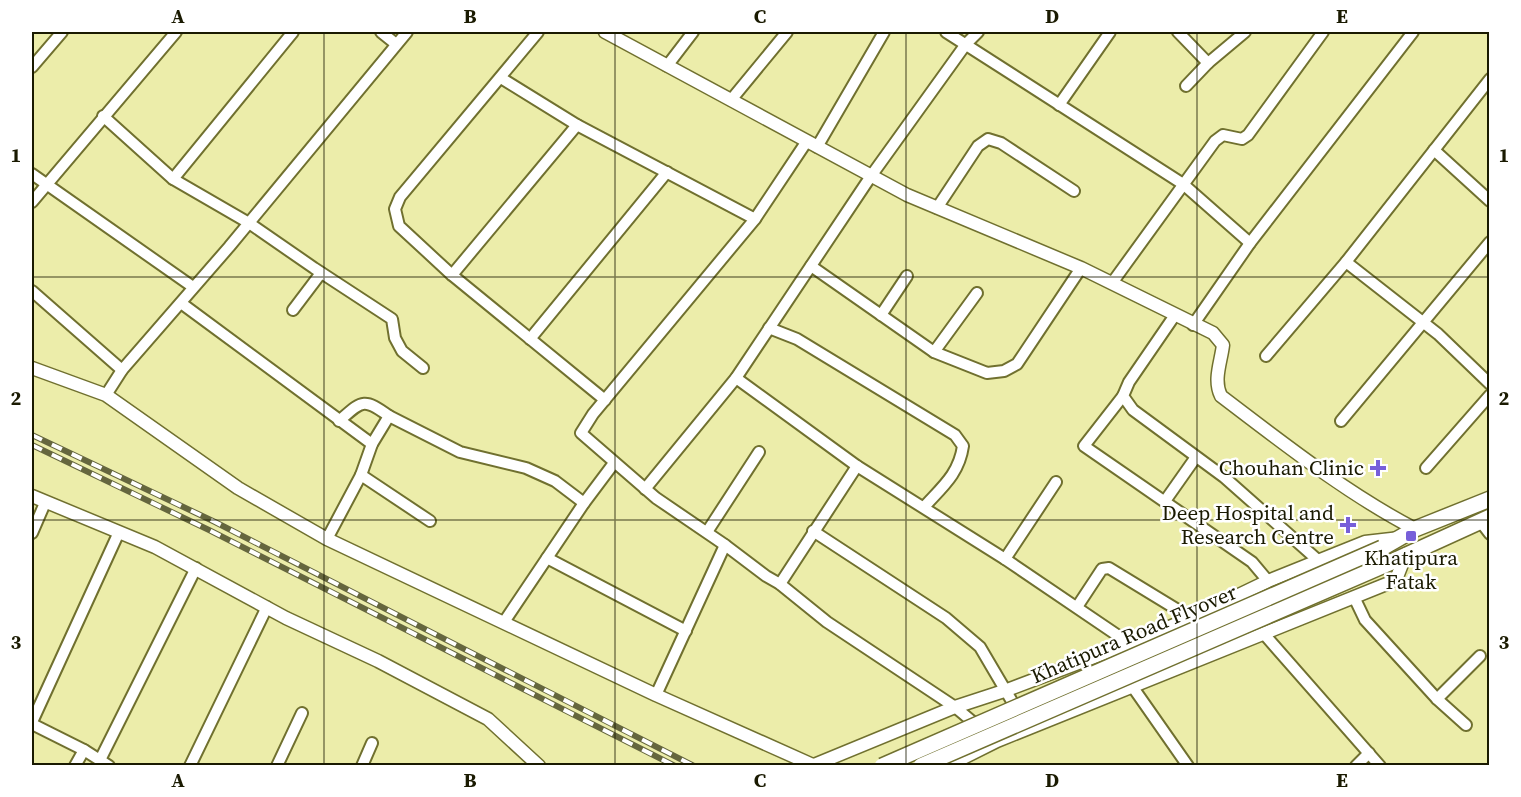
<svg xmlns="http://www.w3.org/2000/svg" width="1521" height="797" viewBox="0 0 1521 797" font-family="'Source Serif 4',serif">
	<rect width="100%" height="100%" fill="#ecedaa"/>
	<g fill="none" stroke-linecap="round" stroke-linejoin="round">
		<g stroke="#70702f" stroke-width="14">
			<g id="minor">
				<polyline points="381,32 396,44"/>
				<polyline points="538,32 400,197 395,209 399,226 452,275 605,400"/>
				<polyline points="946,32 1183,184 1250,243"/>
				<polyline points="1178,32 1208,63 1245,32"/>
				<polyline points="667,66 693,32"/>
				<polyline points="32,67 62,32"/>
				<polyline points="501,78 577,125 755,219"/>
				<polyline points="1186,86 1208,63"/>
				<polyline points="731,100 787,32"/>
				<polyline points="1059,105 1110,32"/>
				<polyline points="103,116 173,179 249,223 314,268 392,319 395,338 402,351 423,368"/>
				<polyline points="807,141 755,219 593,414 581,433 656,498 725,545 766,576 780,584 827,622 955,707 980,728"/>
				<polyline points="817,147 884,32"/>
				<polyline points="1434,150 1490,201"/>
				<polyline points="32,174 193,287"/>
				<polyline points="173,179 293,32"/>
				<polyline points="32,202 176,32"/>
				<polyline points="937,208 978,146 988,139 1001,143 1074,191"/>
				<polyline points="1346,262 1438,334 1490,384"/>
				<polyline points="811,266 934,352 987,373 1004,371 1017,364 1081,268"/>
				<polyline points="452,275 577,125"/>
				<polyline points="1112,283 1215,141 1223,135 1242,139 1248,135 1323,32"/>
				<polyline points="32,291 122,370"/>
				<polyline points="181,303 372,444"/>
				<polyline points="293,310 321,273"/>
				<polyline points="881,315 907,276"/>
				<polyline points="1175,315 1129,382 1123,396 1133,410 1224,477 1320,562"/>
				<polyline points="1193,325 1250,243 1413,32"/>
				<path d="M769 328 797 339 955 435 963 446C959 474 942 487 924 507"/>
				<polyline points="530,339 667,172"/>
				<polyline points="934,352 977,293"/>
				<polyline points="1266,356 1346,262 1490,79"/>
				<polyline points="736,378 857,466 1005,559 1120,637 1126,645"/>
				<polyline points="106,395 122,370 229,247 407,32"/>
				<polyline points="1123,396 1084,446 1252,562 1268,581"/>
				<path d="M339 421C362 401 363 397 389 416"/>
				<polyline points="1341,421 1490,242"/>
				<polyline points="1426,468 1490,395"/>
				<polyline points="361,475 430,521"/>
				<polyline points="645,489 736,378 871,176 966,44 978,32"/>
				<polyline points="1165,501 1196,457"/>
				<polyline points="1480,521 1490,534"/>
				<polyline points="813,531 946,618 980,647 1027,727"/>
				<polyline points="707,532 759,452"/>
				<polyline points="32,533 45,503"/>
				<polyline points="327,539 361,475 372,444 389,416 460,452 526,468 555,481 584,503"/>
				<polyline points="547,558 686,631"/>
				<polyline points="1005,559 1056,482"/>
				<polyline points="780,584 857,466"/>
				<polyline points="1354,597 1365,620 1437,699 1466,725"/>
				<polyline points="1077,607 1102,569 1109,568 1191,618"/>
				<polyline points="504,622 584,503 614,463"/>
				<polyline points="1264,634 1380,766"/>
				<polyline points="1132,686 1188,766"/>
				<polyline points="656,695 725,545"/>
				<polyline points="1437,699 1480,656"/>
				<polyline points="32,722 119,532"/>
				<polyline points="32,724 84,750 109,766"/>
				<polyline points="100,760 196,568"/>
				<polyline points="75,766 84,750"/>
				<polyline points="190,766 267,607"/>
				<polyline points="277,766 302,713"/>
				<polyline points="362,766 372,743"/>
				<polyline points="1356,766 1369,753"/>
			</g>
		</g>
		<g stroke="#70702f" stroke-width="15">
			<g id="tertiary">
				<path d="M605 32 907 195 1081 268 1213 333 1223 345C1221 362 1213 380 1221 396 1283 443 1346 493 1415 529"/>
				<polyline points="32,368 106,395 238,488 327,539 656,695 815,766"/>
				<polyline points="32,496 155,547 286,618 378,661 488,719 539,766"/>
				<polyline points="814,765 955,707 1007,690 1126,645 1191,618 1268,581 1365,542 1400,538"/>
				<polyline points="947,766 997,741 1389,583 1397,577 1406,554"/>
			</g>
		</g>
		<g stroke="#70702f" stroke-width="18">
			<g id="secondary">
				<polyline points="1382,548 1415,529 1490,499"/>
				<polyline points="1389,563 1490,517"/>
			</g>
		</g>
		<use href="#minor" stroke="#fff" stroke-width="10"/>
		<use href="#tertiary" stroke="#fff" stroke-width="12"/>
		<use href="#secondary" stroke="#fff" stroke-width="15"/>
		<g stroke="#65663e" stroke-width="6">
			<g id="rail">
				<polyline points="32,435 215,522 694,766"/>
				<polyline points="32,445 209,530 675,766"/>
			</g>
		</g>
		<use href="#rail" stroke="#fff" stroke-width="4" stroke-dasharray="11" stroke-linecap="butt"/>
		<g stroke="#70702f" stroke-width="18" stroke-linecap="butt">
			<g id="secondary-bridge">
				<polyline points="882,766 1382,548"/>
				<polyline points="921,766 1389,563"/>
			</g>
		</g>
		<use href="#secondary-bridge" stroke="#fff" stroke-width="15"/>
	</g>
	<path fill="none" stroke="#1a1a01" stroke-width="1.5" stroke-opacity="0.55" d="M324 32V766M615 32V766M906 32V766M1197 32V766M32 277H1490M32 520H1490"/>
	<g fill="#775fd9" stroke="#fff" stroke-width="2">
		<path d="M1375 459h6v6h6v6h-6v6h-6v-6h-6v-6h6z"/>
		<path d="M1345 516h6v6h6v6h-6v6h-6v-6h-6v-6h6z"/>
		<rect x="1405" y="530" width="12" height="12" rx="3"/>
	</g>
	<g text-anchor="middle" stroke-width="5" stroke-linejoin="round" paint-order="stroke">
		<g font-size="21" fill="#1a1a01" stroke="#fff" text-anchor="end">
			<text x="1364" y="475">Chouhan Clinic</text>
			<text x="1334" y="520">Deep Hospital and<tspan x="1334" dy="24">Research Centre</tspan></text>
			<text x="1411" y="565" text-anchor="middle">Khatipura<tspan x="1411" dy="24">Fatak</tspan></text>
		</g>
		<g font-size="21" fill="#1a1a01" stroke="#fff">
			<text transform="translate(1134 634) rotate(-23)" y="7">Khatipura Road Flyover</text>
		</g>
	</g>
	<rect width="1521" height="797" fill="none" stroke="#ffffff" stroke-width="66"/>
	<rect x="33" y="33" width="1455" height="731" fill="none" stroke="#1a1a01" stroke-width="2"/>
	<g font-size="20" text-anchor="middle" font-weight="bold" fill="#1a1a01">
		<text x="178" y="23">A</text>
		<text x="470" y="23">B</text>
		<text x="760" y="23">C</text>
		<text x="1052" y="23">D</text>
		<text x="1342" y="23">E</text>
		<text x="16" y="162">1</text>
		<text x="1504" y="162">1</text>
		<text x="16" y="405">2</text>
		<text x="1504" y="405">2</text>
		<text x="16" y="649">3</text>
		<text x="1504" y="649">3</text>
		<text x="178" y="787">A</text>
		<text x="470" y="787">B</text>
		<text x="760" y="787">C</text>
		<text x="1052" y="787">D</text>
		<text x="1342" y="787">E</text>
	</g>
</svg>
